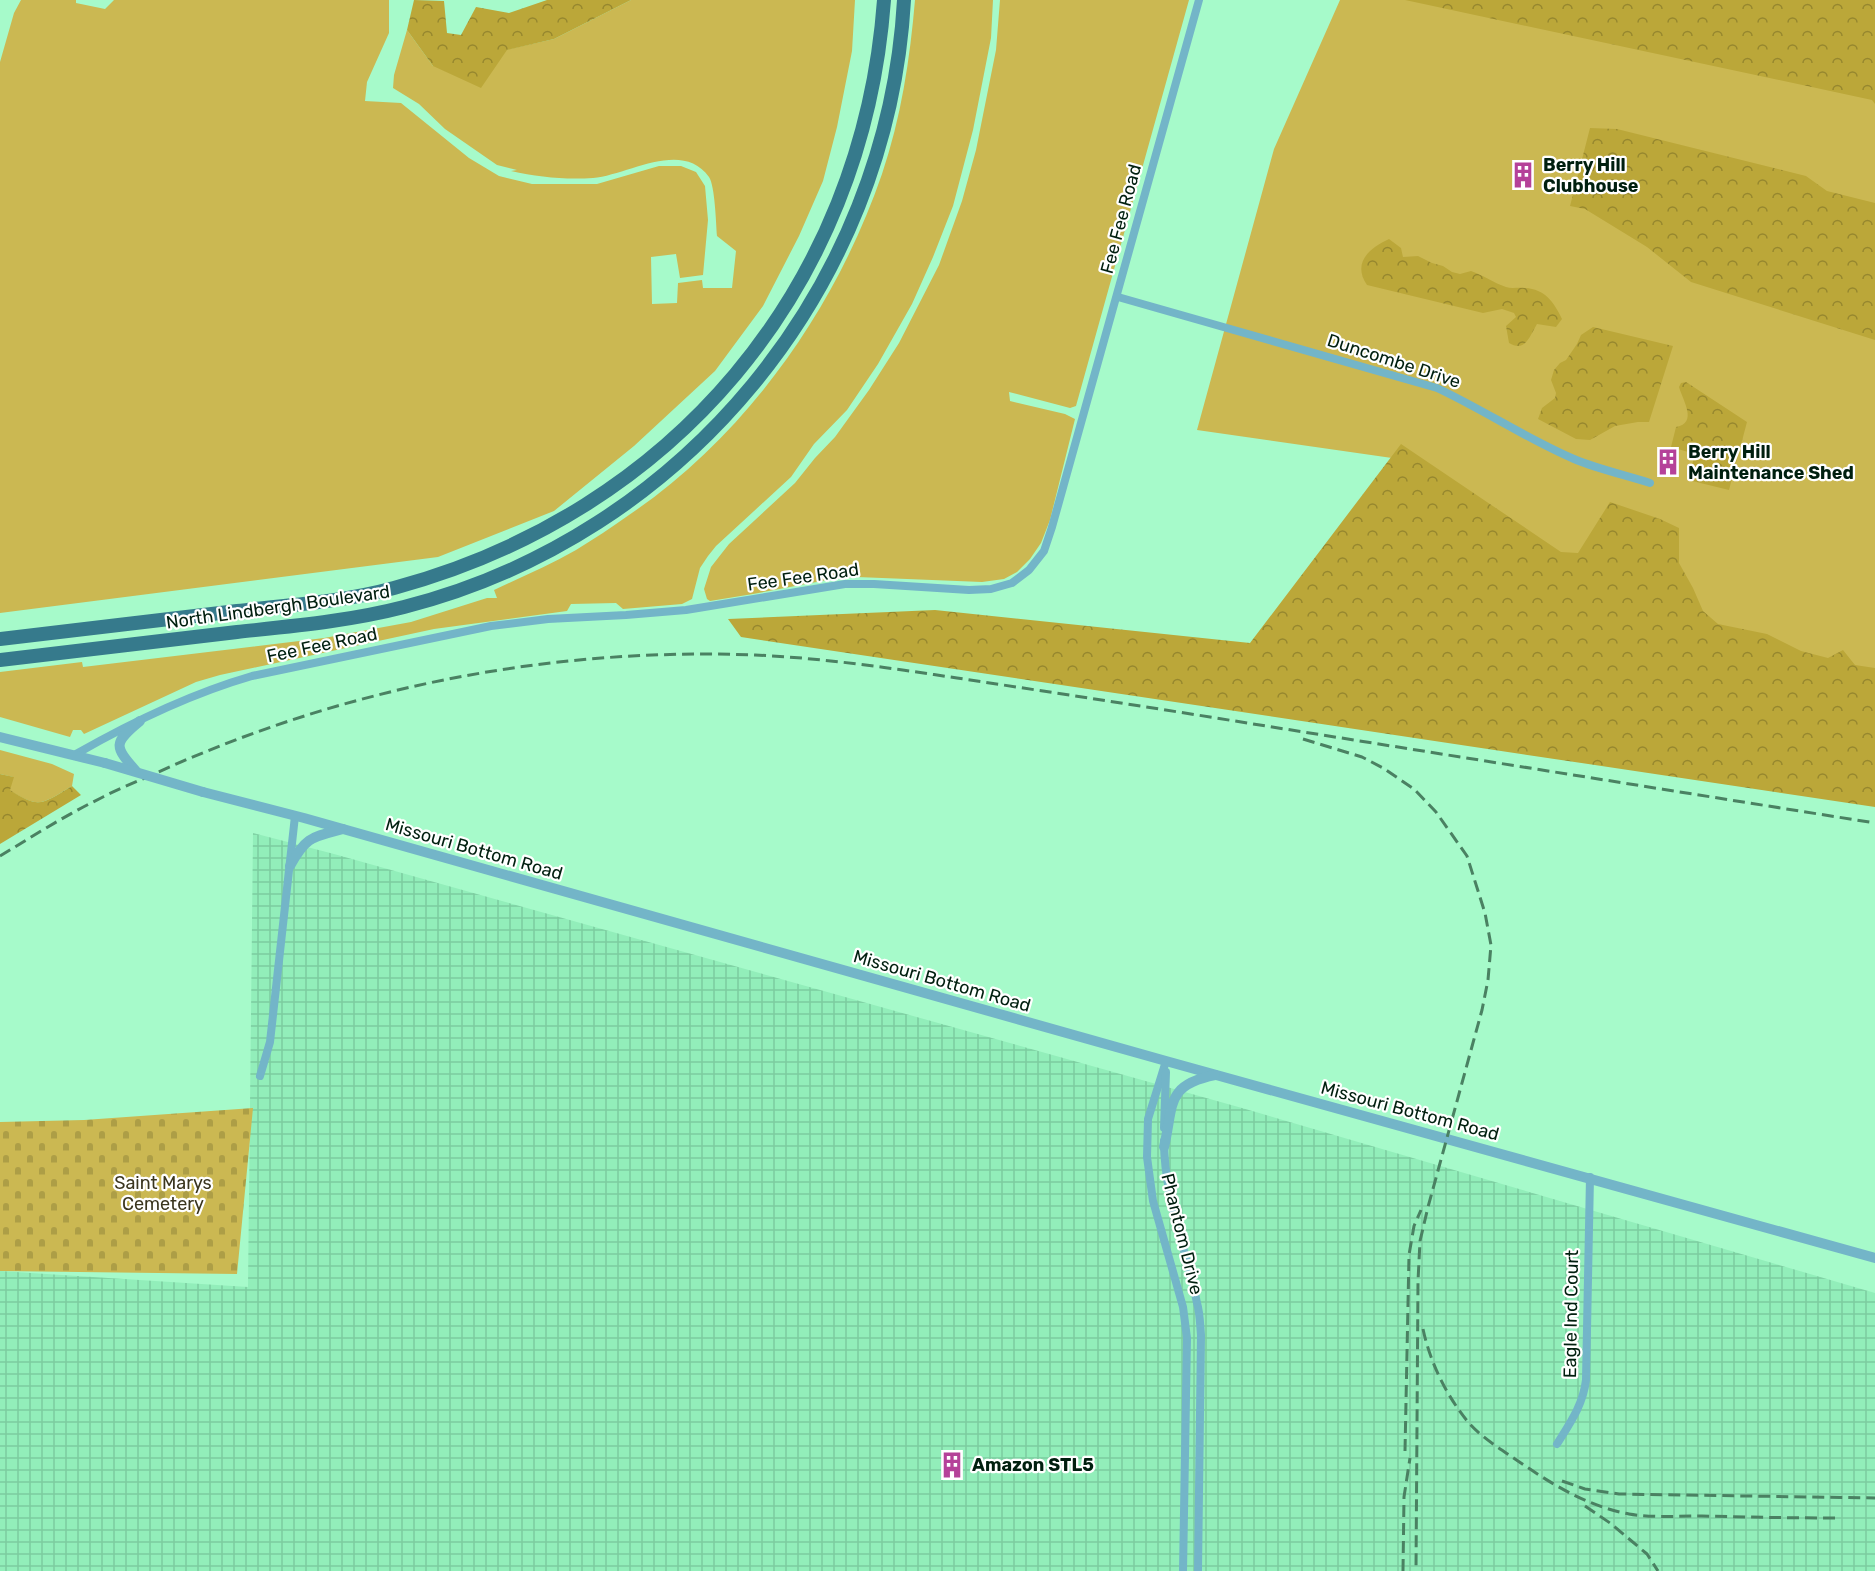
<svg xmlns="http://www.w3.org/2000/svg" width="1875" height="1571" viewBox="0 0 1875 1571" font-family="Rubik,sans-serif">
	<defs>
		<pattern id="industrial-grid" width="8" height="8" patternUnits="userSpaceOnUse" patternTransform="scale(1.5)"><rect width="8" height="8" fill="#92eeba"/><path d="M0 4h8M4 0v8" fill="none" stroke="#7ccc9f"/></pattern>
		<pattern id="forest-crowns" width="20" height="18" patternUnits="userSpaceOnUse" patternTransform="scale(1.5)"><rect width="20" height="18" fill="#bba739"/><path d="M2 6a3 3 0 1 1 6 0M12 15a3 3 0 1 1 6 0" fill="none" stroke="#96872e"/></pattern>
		<pattern id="cemetery-stones" width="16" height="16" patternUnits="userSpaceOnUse" patternTransform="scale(1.5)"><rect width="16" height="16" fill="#cbb852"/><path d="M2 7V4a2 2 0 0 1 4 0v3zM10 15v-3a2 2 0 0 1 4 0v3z" fill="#ad9e46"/></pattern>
	</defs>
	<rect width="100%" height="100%" fill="#a6faca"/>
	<polygon fill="url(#industrial-grid)" points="253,833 334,854 1242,1108 1875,1293 1875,1571 0,1571 0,1271 248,1287"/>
	<g fill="#cbb852">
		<path d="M21 0H76V3L105 9 114 0H389V33L367 82 365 101 401 103 469 158 499 176 532 184H597L659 166H681L696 172 705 186 708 220 703 275 680 278 676 254 651 257 652 304 677 303 678 283 702 280 703 288H732L736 251 717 236C716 223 715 186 709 177 682 139 628 175 593 178 565 180 538 177 511 171L517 170 497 165 445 129 419 104 393 88 394 75 407 30 433 66 554 39 631 0H855L852 51 837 127 823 181 799 236 763 306 715 371 634 446 554 511 438 557 0 613V62L14 13Z"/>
		<path d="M915 0H993L991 38 973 130 953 206 933 257 912 304 878 364 847 410 814 444 791 477 716 546 708 556 700 568 692 599 682 604 623 609 616 603 571 604 567 611 434 629 220 675 196 682 84 734 81 730H73L70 737 0 717V672L82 662 83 667 324 638 411 622 487 598H497L494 590C521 577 550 565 576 550 594 539 612 527 629 515 747 435 836 308 882 174 901 118 910 59 915 0Z"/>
		<polygon points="1000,0 1189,0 1076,406 1070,408 1009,392 1010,401 1065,414 1075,419 1050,520 1041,543 1030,559 1017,572 1004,579 982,582 857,577 827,580 753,594 710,601 707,599 704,589 711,567 729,544 795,483 815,458 835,437 869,390 899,343 939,265 962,201 976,150 996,50"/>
		<polygon points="1340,0 1465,0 1875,81 1875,676 1674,656 1399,459 1197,430 1274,149"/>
		<path d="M0 750 52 764 74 774 72 786C43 803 40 810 9 790L13 777 0 774Z"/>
	</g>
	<g fill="url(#forest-crowns)">
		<polygon points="414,0 444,1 447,33 461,35 476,7 509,13 547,0 631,0 554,39 507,50 481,88 433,66 407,30"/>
		<polygon points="1405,0 1875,0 1875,104 1872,100"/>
		<polygon points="1590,128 1617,129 1806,176 1827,191 1875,203 1875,340 1691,282 1647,247 1585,209 1570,206"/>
		<path d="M1389 239 1401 248 1403 257 1418 256 1432 263 1443 266 1452 272 1460 274 1471 271C1483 275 1494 283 1506 287 1512 289 1518 287 1525 288 1545 289 1554 302 1562 319L1556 327 1537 324C1530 336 1525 353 1509 343L1506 326 1516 317 1514 313 1502 309 1483 313 1367 285C1352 263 1369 248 1389 239Z"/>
		<polygon points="1593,327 1673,346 1649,422 1638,422 1615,426 1590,440 1576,439 1538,419 1542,408 1555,398 1556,393 1551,380 1554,370 1560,363 1566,360 1577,344 1581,335"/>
		<path d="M1686 382 1747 422 1729 490 1688 480 1695 454 1671 447 1676 427C1698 423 1683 401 1679 387L1681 383Z"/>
		<polygon points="1401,444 1561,552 1578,553 1610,502 1660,519 1679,528 1679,563 1693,588 1703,611 1718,624 1767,634 1801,651 1828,658 1843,650 1855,665 1875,668 1875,807 741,637 728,619 935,610 1250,643"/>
		<path d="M0 774 14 777 10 790C40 810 43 803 72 786L81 795 0 844Z"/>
	</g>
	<polygon fill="url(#cemetery-stones)" points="253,1108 237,1274 0,1271 0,1122 84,1120"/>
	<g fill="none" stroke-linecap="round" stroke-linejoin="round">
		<g stroke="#73b5c8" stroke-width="8">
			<path d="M1118 297 1437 388C1484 410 1527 439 1574 459 1598 469 1625 475 1650 483"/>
			<path d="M76 754C132 722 190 694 252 676L491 626 548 619 626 615 686 610 845 584H874L969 590 991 589 1012 583 1029 570 1044 551 1052 527 1199 0"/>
			<polyline points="1166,1061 1148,1119 1147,1157 1153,1201 1183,1307 1187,1338 1183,1571"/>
			<polyline points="260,1076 270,1042 295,816"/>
			<polyline points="1164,1128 1166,1072"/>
			<path d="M1164 1141C1164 1197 1186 1248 1197 1303 1200 1313 1200 1324 1201 1335L1198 1571"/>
			<path d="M1557 1444C1570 1423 1583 1405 1586 1380L1590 1177"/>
		</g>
		<g stroke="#73b5c8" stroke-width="10">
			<polyline points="0,737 105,763"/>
			<path d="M136 771C114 746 113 743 140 721"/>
			<polyline points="203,792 304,818 1166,1061 1875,1258"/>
			<path d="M290 866C306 836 313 837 343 829"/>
			<path d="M1164 1147C1174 1105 1165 1085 1215 1075"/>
		</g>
		<g stroke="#367a8c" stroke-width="14">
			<path d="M0 639C79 630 158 620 237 611 289 605 343 602 394 588 672 513 863 289 884 0"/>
			<path d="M0 660C79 651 158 641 237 632 293 626 350 621 404 607 683 536 888 288 904 0"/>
		</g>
		<g stroke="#4a8162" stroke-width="3" stroke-dasharray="12 6" stroke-linecap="butt">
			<polyline points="1303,739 1362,757 1383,768 1414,789 1436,812 1467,856 1485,913 1491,945 1488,980 1482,1010 1428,1207 1420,1241 1418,1281 1416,1571"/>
			<path d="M0 856C33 836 66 815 101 798 118 789 136 782 154 774 342 688 548 647 755 655 823 658 890 668 957 678 1043 691 1129 704 1216 718 1435 753 1655 788 1875 823"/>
			<path d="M1423 1329C1430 1362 1446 1395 1468 1422 1481 1437 1499 1448 1515 1459 1550 1483 1586 1506 1629 1514 1653 1518 1678 1516 1702 1516 1746 1517 1790 1518 1835 1518"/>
			<polyline points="1405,1451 1409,1255 1414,1226 1421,1210"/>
			<polyline points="1562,1481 1585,1489 1619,1494 1875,1498"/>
			<polyline points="1585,1506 1610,1523 1647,1554 1658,1571"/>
			<polyline points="1403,1571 1404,1497 1410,1458"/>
		</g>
		<polyline stroke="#73b5c8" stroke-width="10" points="105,763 203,792"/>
	</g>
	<defs>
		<g id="building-bare" transform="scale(2.07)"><path d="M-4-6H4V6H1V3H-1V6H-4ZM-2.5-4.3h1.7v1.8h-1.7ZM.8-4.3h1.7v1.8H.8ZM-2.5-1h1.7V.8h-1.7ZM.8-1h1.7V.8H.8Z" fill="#b54199" stroke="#fff" stroke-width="2.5" paint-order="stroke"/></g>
	</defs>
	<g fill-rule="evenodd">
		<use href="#building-bare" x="1523" y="175"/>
		<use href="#building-bare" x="1668" y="462"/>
		<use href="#building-bare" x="952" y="1465"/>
	</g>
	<g text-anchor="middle" stroke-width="4.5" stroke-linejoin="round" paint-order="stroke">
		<g font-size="18" font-weight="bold" fill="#001f0f" stroke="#fff" text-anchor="start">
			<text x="1543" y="171">Berry Hill<tspan x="1543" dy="21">Clubhouse</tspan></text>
			<text x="1688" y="458">Berry Hill<tspan x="1688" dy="21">Maintenance Shed</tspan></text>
			<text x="972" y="1471">Amazon STL5</text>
		</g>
		<g font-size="18" fill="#001f0f" stroke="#fff">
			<text transform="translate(1121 219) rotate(-75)" y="6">Fee Fee Road</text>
			<text transform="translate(1394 361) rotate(18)" y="6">Duncombe Drive</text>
			<text transform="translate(803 577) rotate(-8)" y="6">Fee Fee Road</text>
			<text transform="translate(278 607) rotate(-8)" y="6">North Lindbergh Boulevard</text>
			<text transform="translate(322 645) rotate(-12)" y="6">Fee Fee Road</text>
			<text transform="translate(474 849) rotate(16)" y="6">Missouri Bottom Road</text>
			<text transform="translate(942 981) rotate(16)" y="6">Missouri Bottom Road</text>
			<text transform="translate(1410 1111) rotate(15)" y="6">Missouri Bottom Road</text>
			<text transform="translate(1182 1234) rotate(76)" y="6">Phantom Drive</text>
			<text transform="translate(1571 1314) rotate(-89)" y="6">Eagle Ind Court</text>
		</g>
		<g font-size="18" fill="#3a351e" stroke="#fff">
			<text x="163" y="1189">Saint Marys<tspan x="163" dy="21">Cemetery</tspan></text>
		</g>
	</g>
</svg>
